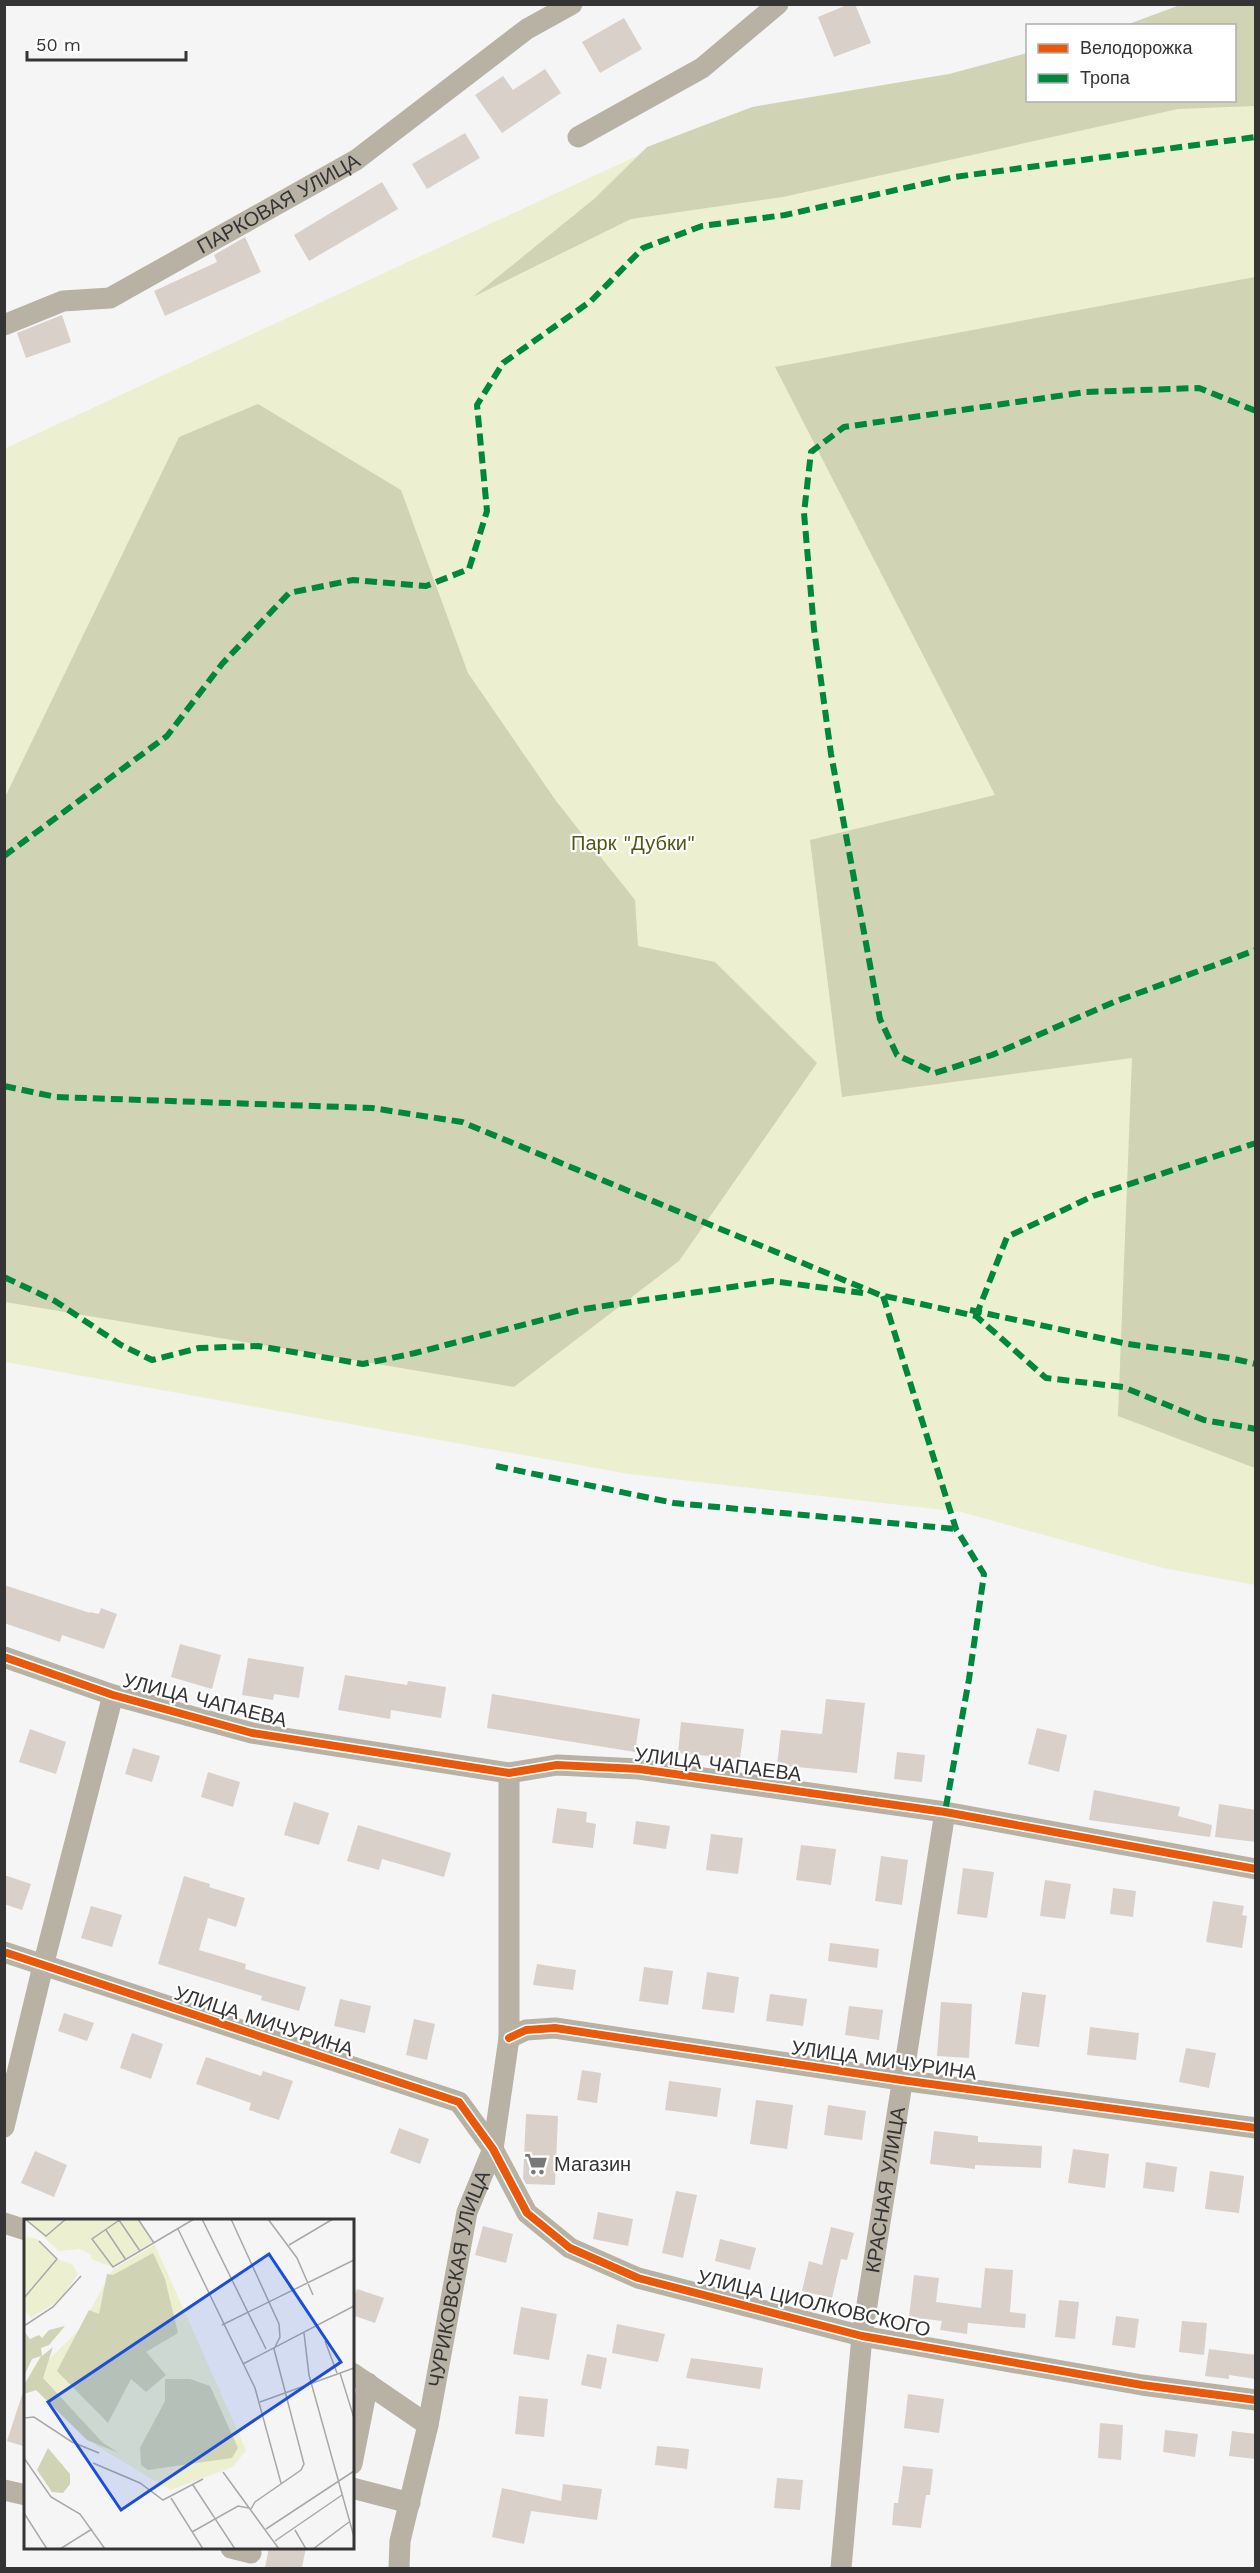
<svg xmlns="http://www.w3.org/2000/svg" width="1260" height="2573" viewBox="0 0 1260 2573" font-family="'Work Sans',sans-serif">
	<rect width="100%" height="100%" fill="#f5f5f6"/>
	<polygon fill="#ecf0d0" points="1255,23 1255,1585 1163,1568 961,1512 629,1474 5,1362 4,449 641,154 1028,100 1234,100"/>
	<g fill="#d0d4b4">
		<polygon points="1180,5 1255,5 1255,106 1178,109 783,197 631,219 473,297 594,199 647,147 752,107 949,74 1027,53 1028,100 1234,100 1234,26 1126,25"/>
		<polygon points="1255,277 1256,277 1255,1468 1118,1416 1132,1058 842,1097 810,840 995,795 775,367"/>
		<polygon points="258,404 401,490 468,673 556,801 635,900 638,946 715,962 817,1063 679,1261 514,1387 5,1302 5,797 179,437"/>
	</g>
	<g fill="#dad0ca">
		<polygon points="849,4 855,4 871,43 834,57 818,17"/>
		<polygon points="624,18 642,49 600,73 582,42"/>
		<polygon points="545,69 561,93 502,133 475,95 503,76 513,90"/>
		<polygon points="465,133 480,158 427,189 412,164"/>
		<polygon points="382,182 398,209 309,261 294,235"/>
		<polygon points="245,237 261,272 165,316 154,291 217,262 214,255"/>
		<polygon points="62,315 71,342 26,358 17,333"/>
		<polygon points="4,1585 90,1613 90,1612 99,1614 101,1608 117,1614 104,1649 62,1635 60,1642 4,1623"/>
		<polygon points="180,1644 221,1655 212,1689 171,1677"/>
		<polygon points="248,1658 304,1667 299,1698 274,1694 273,1700 242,1695"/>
		<polygon points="345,1675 407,1685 408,1681 446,1687 441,1718 391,1710 390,1719 338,1710"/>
		<polygon points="492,1694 640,1719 635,1752 487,1728"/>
		<polygon points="826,1699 865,1703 857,1773 777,1765 781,1730 822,1734"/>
		<polygon points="681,1722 744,1729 740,1759 678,1753"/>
		<polygon points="1037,1728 1067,1735 1059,1772 1028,1764"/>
		<polygon points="30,1729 66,1742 56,1774 19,1762"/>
		<polygon points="133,1748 160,1756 152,1782 125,1774"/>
		<polygon points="897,1752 925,1755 922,1782 894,1779"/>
		<polygon points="208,1772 240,1782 233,1807 201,1797"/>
		<polygon points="1094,1790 1180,1807 1178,1816 1212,1825 1210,1837 1089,1820"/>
		<polygon points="294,1802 329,1813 319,1845 284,1835"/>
		<polygon points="1219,1804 1256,1810 1256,1842 1215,1837"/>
		<polygon points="557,1808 587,1812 586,1822 596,1824 593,1848 552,1843"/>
		<polygon points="636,1821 670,1826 666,1849 633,1844"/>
		<polygon points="358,1825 451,1853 444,1877 382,1859 379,1870 347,1861"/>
		<polygon points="711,1834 743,1838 738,1874 706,1870"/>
		<polygon points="801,1845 836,1849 831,1885 796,1880"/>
		<polygon points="881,1856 908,1860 902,1905 875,1901"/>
		<polygon points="963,1868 994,1872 987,1918 957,1914"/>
		<polygon points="4,1875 31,1884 22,1910 4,1904"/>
		<polygon points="184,1876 210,1884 209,1887 245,1898 236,1927 208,1918 199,1950 246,1964 245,1969 306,1987 299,2011 261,2000 262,1996 158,1964"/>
		<polygon points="1045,1880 1071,1884 1065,1919 1040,1916"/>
		<polygon points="1113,1888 1136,1891 1133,1917 1110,1914"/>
		<polygon points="1213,1901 1244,1906 1242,1915 1247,1916 1242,1948 1206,1942"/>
		<polygon points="91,1906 122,1915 112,1947 81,1938"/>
		<polygon points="830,1943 879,1949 877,1968 828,1961"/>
		<polygon points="537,1964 576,1970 573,1990 533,1985"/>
		<polygon points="644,1967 673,1971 668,2005 639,2001"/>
		<polygon points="707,1972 739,1977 734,2013 702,2009"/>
		<polygon points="1022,1992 1046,1995 1039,2047 1015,2044"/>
		<polygon points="770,1994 807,1999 803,2026 766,2021"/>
		<polygon points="340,1999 371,2006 365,2033 334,2026"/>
		<polygon points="941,2002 972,2004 969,2058 937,2056"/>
		<polygon points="849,2006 883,2010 879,2040 845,2035"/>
		<polygon points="64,2013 94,2023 87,2041 58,2031"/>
		<polygon points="414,2019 435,2024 427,2060 406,2055"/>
		<polygon points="1090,2027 1139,2033 1136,2060 1087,2055"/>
		<polygon points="132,2033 163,2044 151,2079 120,2068"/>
		<polygon points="1186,2048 1216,2053 1209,2088 1179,2082"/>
		<polygon points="206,2057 261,2076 263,2071 293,2081 279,2120 249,2110 251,2103 196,2084"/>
		<polygon points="582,2070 601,2073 597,2103 577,2100"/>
		<polygon points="669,2081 721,2088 717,2117 665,2110"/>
		<polygon points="756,2100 793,2105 787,2149 750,2144"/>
		<polygon points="828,2105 866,2111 862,2140 824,2135"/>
		<polygon points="526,2114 558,2116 555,2185 526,2184 523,2178"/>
		<polygon points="399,2128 429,2139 420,2164 390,2153"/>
		<polygon points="934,2131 978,2136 978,2142 1042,2146 1041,2168 975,2165 975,2169 930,2164"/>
		<polygon points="1073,2149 1109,2154 1105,2188 1068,2183"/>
		<polygon points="35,2151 67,2165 54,2197 21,2183"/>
		<polygon points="1146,2162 1177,2167 1174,2192 1143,2188"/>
		<polygon points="1210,2171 1244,2176 1239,2213 1205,2209"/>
		<polygon points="676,2191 697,2195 683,2258 662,2253"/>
		<polygon points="598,2212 633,2219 628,2246 593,2239"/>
		<polygon points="483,2226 513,2234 506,2263 475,2255"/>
		<polygon points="831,2227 854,2233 847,2260 841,2259 832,2298 802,2291 809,2261 822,2265"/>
		<polygon points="720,2239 756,2248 750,2270 715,2261"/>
		<polygon points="985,2268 1013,2270 1010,2312 1026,2314 1025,2328 968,2323 967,2334 940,2330 942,2321 909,2317 914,2275 939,2278 936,2302 981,2308"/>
		<polygon points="357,2289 384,2298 375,2323 352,2315 352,2303"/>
		<polygon points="1059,2300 1079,2302 1075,2339 1055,2337"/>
		<polygon points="521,2307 557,2314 549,2360 513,2354"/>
		<polygon points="1116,2316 1139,2319 1135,2348 1112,2345"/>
		<polygon points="1182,2321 1207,2323 1204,2355 1179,2352"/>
		<polygon points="617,2324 665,2334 658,2362 612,2353"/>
		<polygon points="1209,2349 1256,2355 1256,2379 1229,2375 1229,2379 1205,2376"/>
		<polygon points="587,2354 607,2358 601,2389 581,2385"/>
		<polygon points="691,2358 763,2368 760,2389 686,2378"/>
		<polygon points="908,2394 944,2399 939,2433 904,2428"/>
		<polygon points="22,2395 26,2395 26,2447 7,2441"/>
		<polygon points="519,2396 548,2399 544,2437 515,2434"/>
		<polygon points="1100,2423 1123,2425 1121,2460 1098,2458"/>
		<polygon points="1165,2430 1198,2434 1195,2457 1163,2452"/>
		<polygon points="1232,2431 1256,2434 1256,2459 1229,2456"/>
		<polygon points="657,2446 689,2449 687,2469 655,2465"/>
		<polygon points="903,2466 933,2469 930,2495 926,2495 921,2528 892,2525 894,2503 898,2503"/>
		<polygon points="777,2478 803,2480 800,2510 774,2508"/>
		<polygon points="563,2484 602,2489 597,2520 531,2511 524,2544 492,2537 502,2488 561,2501"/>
		<polygon points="269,2547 306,2547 302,2568 265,2568"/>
	</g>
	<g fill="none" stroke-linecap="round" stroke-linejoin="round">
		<g stroke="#b8b2a5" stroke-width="21">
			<polyline points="578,137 702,68 778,4"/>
			<path id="s1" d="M4 325 63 301 110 298 356 160 527 29 572 4"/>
			<polyline points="4,1657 113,1695 252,1733 509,1773 557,1765 639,1769 945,1812 1256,1869"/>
			<polyline points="4,1952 459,2102 493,2149 527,2213 570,2248 638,2278 862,2336 1142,2385 1256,2400"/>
			<polyline points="509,2038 526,2030 555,2028 901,2080 1256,2128"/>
			<polyline points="4,2127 43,1966 113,1695"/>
			<polyline points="4,2223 26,2230"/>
			<polyline points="352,2373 428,2425"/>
			<polyline points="352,2464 368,2383"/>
			<polyline points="352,2488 410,2503"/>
			<polyline points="4,2490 26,2495"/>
			<polyline points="231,2548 251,2553"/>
			<path id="s2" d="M399 2568 400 2541 428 2425 467 2212 493 2149 509 2038V1773"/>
			<path id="s3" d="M841 2568 862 2336 945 1812"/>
		</g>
		<g stroke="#00873e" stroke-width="6" stroke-dasharray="12 6" stroke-linecap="butt">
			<polyline points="1256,411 1199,388 1086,392 844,427 811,452 804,513 814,629 831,754 880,1019 897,1055 935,1073 992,1055 1114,1002 1256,950"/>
			<polyline points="4,856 167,736 222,664 289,593 353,580 426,586 469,569 487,511 477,405 503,363 591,301 643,248 702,226 785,215 954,177 1256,137"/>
			<polyline points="4,1086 56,1097 372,1108 462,1122 880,1295 976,1316 1046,1378 1123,1387 1204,1420 1256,1429"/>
			<polyline points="4,1277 55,1301 121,1345 152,1360 199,1348 258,1346 363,1364 415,1353 584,1309 772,1281 863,1293"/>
			<polyline points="883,1296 956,1529 984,1574 969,1679 945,1812"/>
			<polyline points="970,1310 1128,1344 1230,1358 1256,1364"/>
			<polyline points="976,1316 1007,1237 1093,1196 1256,1143"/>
			<polyline points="496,1466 674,1503 956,1529"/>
		</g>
		<g stroke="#fff" stroke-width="11">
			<g id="cycleway">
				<polyline points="4,1657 113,1695 252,1733 509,1773 557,1765 639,1769 945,1812 1256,1869"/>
				<polyline points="4,1952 459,2102 493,2149 527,2213 570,2248 638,2278 862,2336 1142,2385 1256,2400"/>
				<polyline points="509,2038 526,2030 555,2028 901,2080 1256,2128"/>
			</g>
		</g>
		<use href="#cycleway" stroke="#e8590c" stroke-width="8"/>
	</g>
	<defs>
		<g id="supermarket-bare" transform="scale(1.8)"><path d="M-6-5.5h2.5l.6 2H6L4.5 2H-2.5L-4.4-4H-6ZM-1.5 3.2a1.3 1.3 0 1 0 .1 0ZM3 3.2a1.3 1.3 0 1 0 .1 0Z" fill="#787879" stroke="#fff" stroke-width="2.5" paint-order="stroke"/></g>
	</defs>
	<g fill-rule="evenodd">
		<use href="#supermarket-bare" x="536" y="2164"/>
	</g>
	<g text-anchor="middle" stroke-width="4.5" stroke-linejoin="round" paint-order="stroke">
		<g font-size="20" fill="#343435" stroke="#fff">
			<text dy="7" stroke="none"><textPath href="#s1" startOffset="304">ПАРКОВАЯ УЛИЦА</textPath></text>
			<text transform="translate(205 1700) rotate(14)" y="7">УЛИЦА ЧАПАЕВА</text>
			<text transform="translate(718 1764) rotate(7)" y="7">УЛИЦА ЧАПАЕВА</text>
			<text transform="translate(264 2021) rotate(18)" y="7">УЛИЦА МИЧУРИНА</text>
			<text transform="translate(884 2060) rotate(8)" y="7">УЛИЦА МИЧУРИНА</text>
			<text dy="7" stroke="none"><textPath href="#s3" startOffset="381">КРАСНАЯ УЛИЦА</textPath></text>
			<text dy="7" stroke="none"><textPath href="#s2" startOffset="296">ЧУРИКОВСКАЯ УЛИЦА</textPath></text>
			<text transform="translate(814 2303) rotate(13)" y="7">УЛИЦА ЦИОЛКОВСКОГО</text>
		</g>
		<g font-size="20" fill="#525815" stroke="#fff">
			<text x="633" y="850">Парк "Дубки"</text>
		</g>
		<g font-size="20" fill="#343435" stroke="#fff" text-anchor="start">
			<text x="554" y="2171">Магазин</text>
		</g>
	</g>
	<g transform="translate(24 2219)">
		<rect width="330" height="330" fill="#f5f5f6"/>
		<path d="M0 0H114L128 23 88 48 67 40 68 36 56 30 35 32ZM3 18 13 20 34 40 48 45 54 55 36 81 7 99 0 91V21ZM131 26 222 231 209 248 146 271 73 227 4 161 56 110 89 50Z" fill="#ecf0d0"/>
		<path d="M129 34 141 60 154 114 122 133 142 156 122 173 107 160 84 204 33 152 65 91 75 95 83 55 89 56ZM41 107 25 126 17 129 18 137 29 128 19 159 79 224 95 234 63 221 12 171 0 175V166L17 137 8 140 0 157V112L6 120 15 116 18 119 25 111ZM141 160H166L186 167 214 229 208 239 124 251 117 246 116 229 141 182ZM24 229 46 255V265L39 274 28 273 13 251Z" fill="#d0d4b4"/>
		<path fill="none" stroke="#a8a8a9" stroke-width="1.5" d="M1 0 22 17 42 0M97 0 68 20 89 48 170 0M114 0 130 24M178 0 242 130M207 0 255 105 256 118 250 130 280 245 277 251 231 283 227 290M244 0 273 39 289 76M95 1 116 32M154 10 231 169 257 264M82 11 102 41M265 26 309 0M0 79 33 40 15 22M198 106 330 41M0 107 29 88 57 57M280 114 285 156 330 318M301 122 313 154M219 145 330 87M316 154 330 199M236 183 330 149M0 199 10 198 48 223 75 234M0 239 27 278 56 295 81 330M69 244 116 264 139 281 179 260M199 253 255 330M169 266 211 330M147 279 179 330M0 294 23 330M242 310 330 252M271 311 282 330M168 313 214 287 225 289M251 322 318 276M36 330 68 310M289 330 325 303"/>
		<path fill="#1d4ed8" fill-opacity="0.15" stroke="#1d4ed8" stroke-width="3" d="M245 35 317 143 97 291 24 183Z"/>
		<rect width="330" height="330" fill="none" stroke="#343435" stroke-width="3"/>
	</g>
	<rect width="1260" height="2573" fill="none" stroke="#343435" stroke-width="12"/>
	<rect x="1026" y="24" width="210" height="78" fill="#ffffff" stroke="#aeaeae" stroke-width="1.5"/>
	<rect x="1038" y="44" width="30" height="9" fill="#e8590c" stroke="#aeaeae" stroke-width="1.5"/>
	<text x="1080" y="54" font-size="18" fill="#343435">Велодорожка</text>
	<rect x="1038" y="74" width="30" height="9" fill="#00873e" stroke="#aeaeae" stroke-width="1.5"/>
	<text x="1080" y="84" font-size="18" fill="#343435">Тропа</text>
	<path d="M27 51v9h159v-9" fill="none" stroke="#343435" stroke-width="3"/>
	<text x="36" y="51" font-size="18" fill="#343435" stroke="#ffffff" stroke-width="4.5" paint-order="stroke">50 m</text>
</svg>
